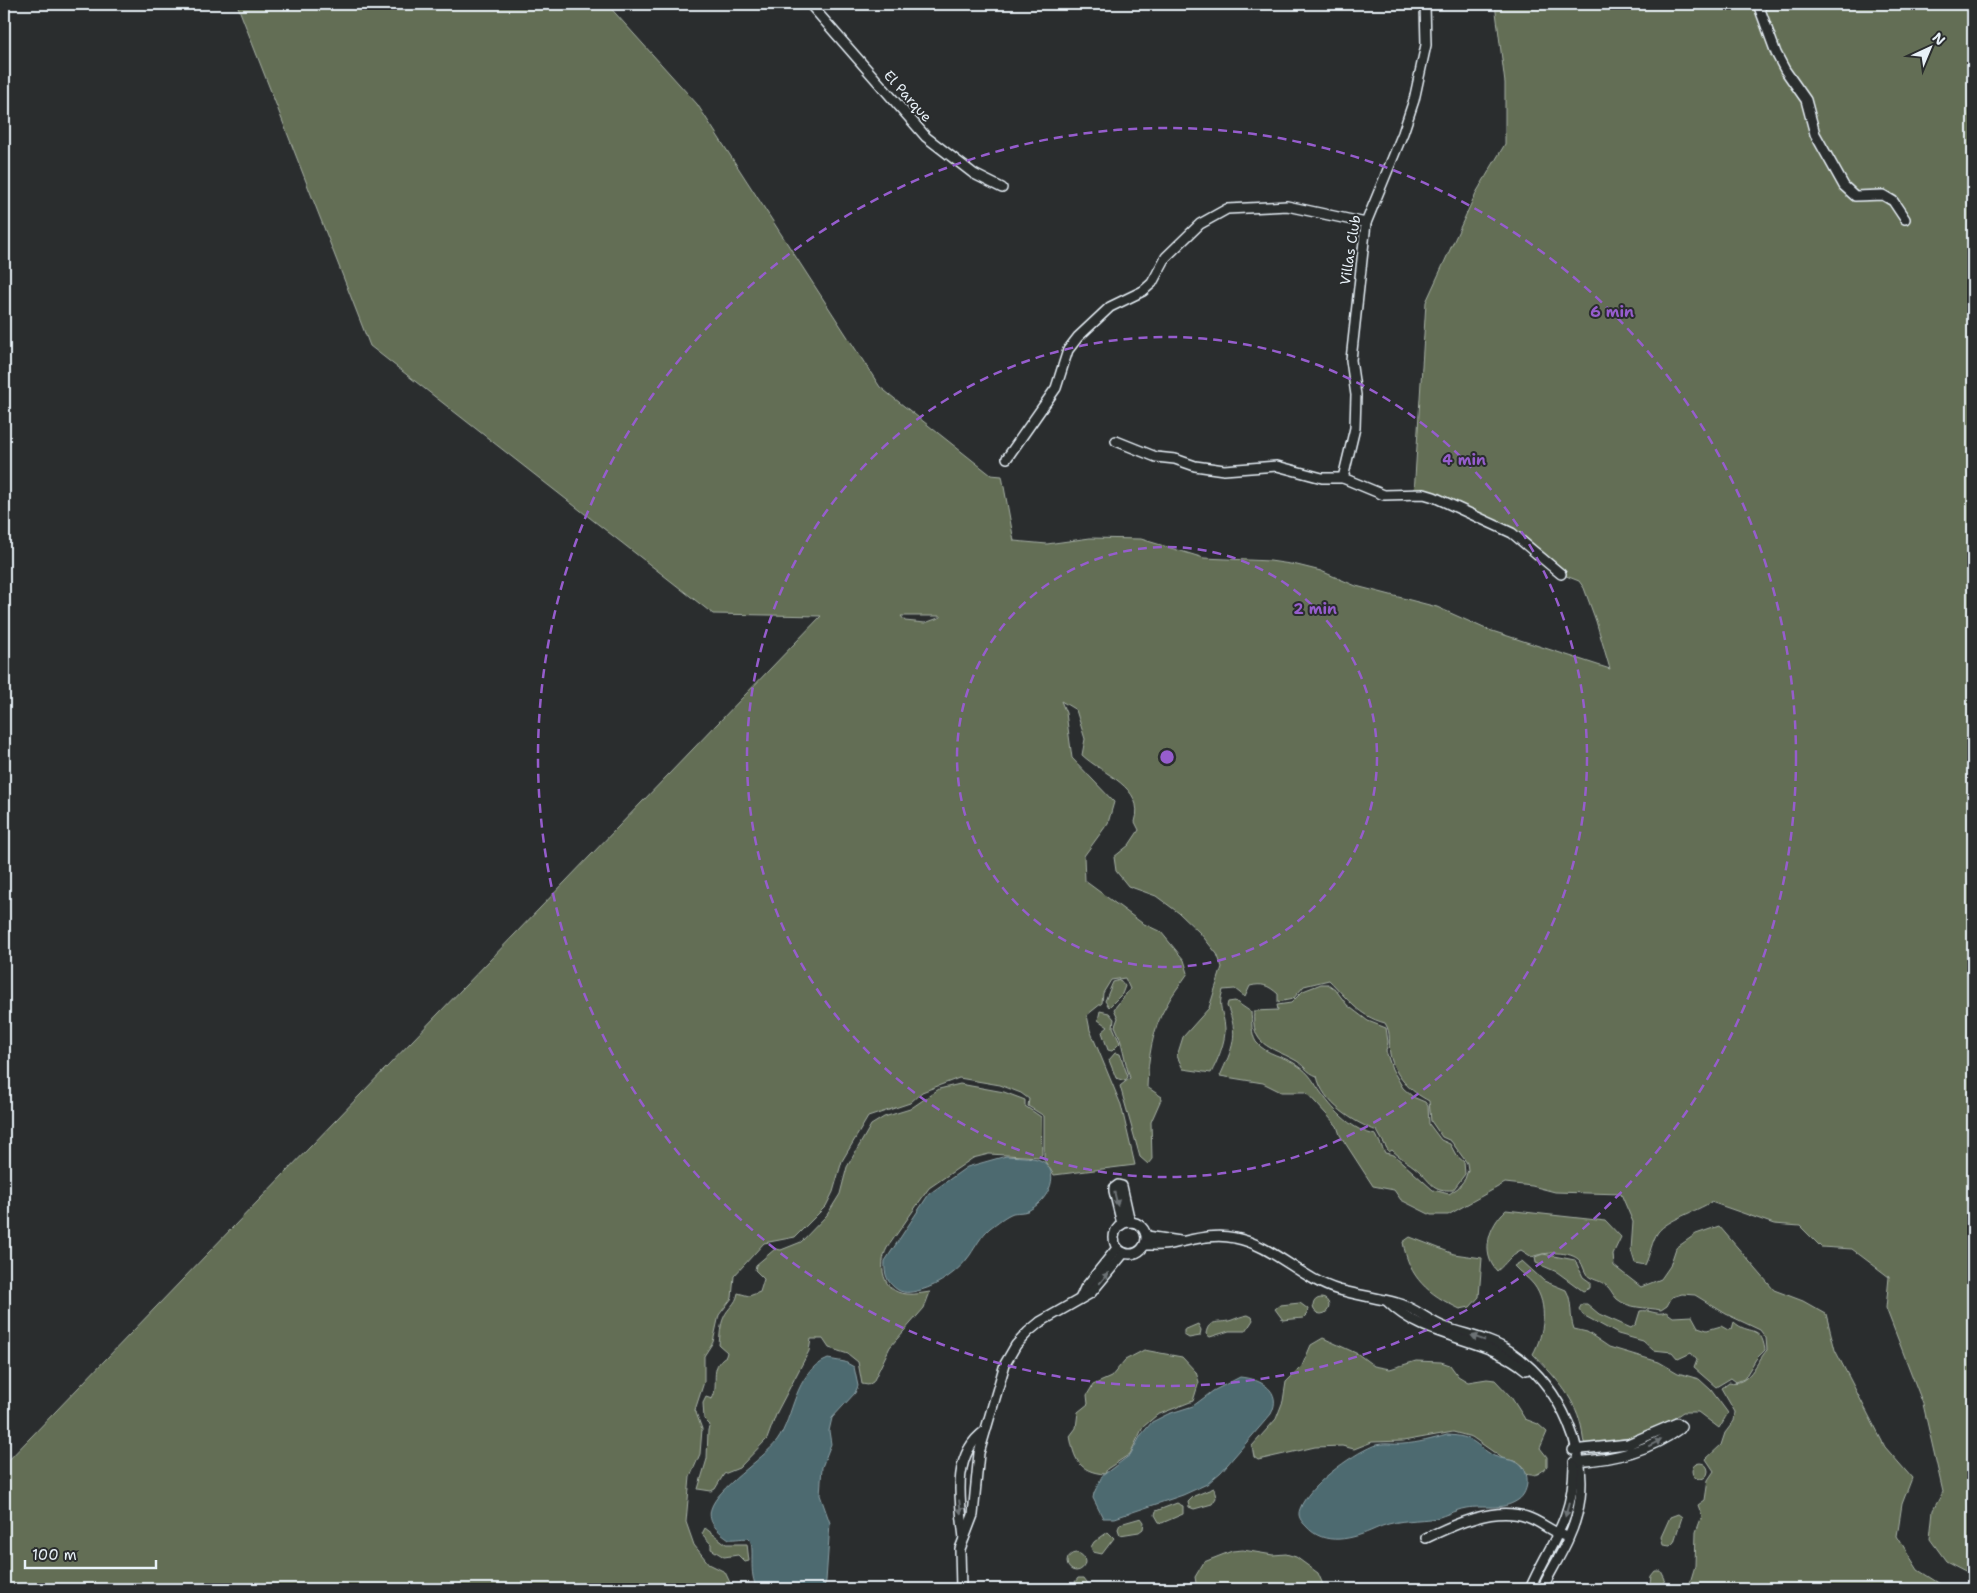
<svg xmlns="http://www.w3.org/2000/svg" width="1977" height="1593" viewBox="0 0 1977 1593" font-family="'Shantell Sans',sans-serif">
	<rect width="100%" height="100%" fill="#2a2d2e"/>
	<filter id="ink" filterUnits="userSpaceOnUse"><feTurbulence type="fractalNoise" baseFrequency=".02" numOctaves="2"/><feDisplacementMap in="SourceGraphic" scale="10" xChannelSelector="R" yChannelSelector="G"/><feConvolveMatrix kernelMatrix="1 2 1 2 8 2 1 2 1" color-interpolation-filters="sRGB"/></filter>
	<g filter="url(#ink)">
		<g fill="#646e54" stroke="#a6b0a6" fill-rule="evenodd">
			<path d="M237 4H607L697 104 880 387 991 475 1002 476 1014 541 1047 544 1090 538 1141 539 1204 558 1270 561 1297 565 1321 571 1356 586 1437 607 1486 629 1610 669 1596 621 1584 588 1579 581 1561 574 1529 547 1463 511 1414 494 1426 302 1476 193 1505 144V83L1495 4H1973V1575L1946 1561 1930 1539 1933 1510 1943 1492 1923 1404 1886 1308 1889 1277 1852 1249 1821 1247 1800 1226 1774 1224 1711 1202C1697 1211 1667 1220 1658 1232 1652 1240 1650 1255 1645 1265L1635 1263 1631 1250 1633 1222 1621 1194 1555 1192 1532 1186 1505 1183 1448 1215H1431L1401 1200 1394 1190 1373 1186 1340 1135 1337 1126 1306 1092H1281L1263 1083 1220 1076C1232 1049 1240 1035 1227 1006L1228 1002 1235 1001 1251 1012C1252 1021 1251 1034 1256 1042 1266 1055 1285 1056 1297 1065 1311 1074 1313 1082 1322 1094 1335 1112 1353 1131 1376 1135L1385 1153 1394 1155 1433 1190 1449 1194 1458 1188 1465 1179 1468 1170 1467 1163 1451 1141 1442 1137 1431 1121 1429 1101C1410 1091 1395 1077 1390 1054 1388 1042 1392 1034 1385 1023 1358 1016 1348 999 1329 980L1304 986 1293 999 1278 1002V994C1268 985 1262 983 1250 986L1245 997 1235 989 1223 990C1217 1008 1224 1012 1225 1028 1226 1041 1217 1062 1211 1073L1183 1069 1177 1056 1183 1037 1209 1008 1222 967 1217 954 1200 933 1179 913 1156 896 1128 886 1116 871 1114 857 1129 845 1139 830 1135 822C1146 787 1102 774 1082 755L1085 739 1076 710 1061 701 1066 713 1072 758 1114 802 1108 823 1084 856 1085 881 1142 923 1161 932 1184 960 1188 973C1181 984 1172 994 1166 1006 1152 1029 1148 1060 1147 1087L1162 1097 1151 1122 1152 1159 1148 1164 1140 1157 1120 1086 1130 1078C1124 1060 1123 1042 1115 1026L1118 1018 1114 1009 1130 989 1125 978 1111 980 1103 993 1102 1003 1087 1015 1090 1030 1121 1105 1135 1165 1054 1175 1044 1160V1116L1028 1106 1029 1099 1021 1093 1000 1085 959 1078 922 1092 910 1103 868 1117 842 1161 833 1192 826 1206 795 1237 764 1243 734 1276 732 1298 719 1315 713 1342 704 1356V1382L695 1410 702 1429 700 1454 690 1477 686 1522 694 1545 709 1564 725 1572 733 1589H4V1465L821 616 713 614 370 346ZM901 616H941V617L925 623 905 621Z"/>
			<polygon points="1120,980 1125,986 1122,994 1109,1007 1105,1001 1113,982"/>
			<path d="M1321 984H1328L1335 989 1347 1005 1368 1021 1386 1028 1388 1042 1386 1051 1392 1069 1403 1088 1413 1097 1425 1102 1428 1106 1429 1124 1441 1140 1450 1144 1456 1155 1464 1162 1465 1174 1453 1190C1433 1191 1432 1184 1420 1172 1413 1165 1401 1159 1392 1150L1389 1152 1377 1131C1355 1123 1322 1103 1317 1076 1307 1073 1303 1064 1295 1060 1269 1046 1251 1046 1254 1011L1278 1010 1277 1005 1291 1003 1303 991Z"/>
			<polygon points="1100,1011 1109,1013 1114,1019 1113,1027 1120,1043 1112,1051 1108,1050 1102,1032 1108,1027 1098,1020"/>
			<polygon points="1115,1053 1120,1054 1128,1077 1125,1081 1116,1078 1109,1060"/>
			<path d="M960 1084 1004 1092 1025 1100V1106L1041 1117 1042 1154 1040 1157 989 1154 973 1158 929 1188 887 1248C878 1265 882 1292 906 1294 914 1295 922 1293 930 1292L924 1308 890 1347 873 1382 868 1385 862 1384 858 1362 848 1354 829 1348 823 1339H811L809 1351 777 1412 767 1439 739 1468 724 1474 715 1489 711 1491 698 1489 707 1459 708 1430 710 1425 704 1419 703 1403 706 1397 712 1399C720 1385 708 1367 726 1356L727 1352 719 1345C720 1336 720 1325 724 1317 728 1307 736 1305 738 1293L749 1296 760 1292 764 1279 755 1270 756 1265 775 1249 781 1250 801 1242 827 1215 840 1194 847 1167 871 1125 884 1117 910 1109 939 1089Z"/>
			<path d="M1506 1210 1606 1221 1621 1237 1613 1254 1614 1266 1641 1287 1661 1279 1670 1266 1676 1248 1696 1234 1719 1226 1774 1290 1803 1301 1826 1314 1835 1350 1885 1447 1912 1478 1902 1504 1897 1536 1918 1570 1948 1589H1688L1695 1566 1696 1532 1702 1516 1698 1505 1705 1500 1708 1480 1714 1471 1706 1459 1721 1445 1725 1433 1734 1421 1735 1412 1721 1388 1729 1382C1749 1387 1756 1362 1767 1350L1766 1338 1760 1330 1726 1314 1695 1295 1682 1294 1672 1297 1667 1306 1661 1310C1646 1307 1629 1309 1617 1299 1612 1294 1610 1287 1604 1284 1599 1280 1592 1280 1587 1275 1584 1271 1583 1265 1580 1261 1571 1250 1543 1252 1532 1257L1521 1250C1510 1255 1506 1264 1497 1271 1480 1253 1489 1225 1506 1210Z"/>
			<path d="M1410 1237 1454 1254 1482 1258 1479 1297 1470 1307 1460 1309C1428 1294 1409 1278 1403 1242Z"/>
			<polygon points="1543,1254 1575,1260 1583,1277 1590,1282 1590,1288 1583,1291 1557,1272 1536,1263 1535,1257"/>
			<path d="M1522 1261 1544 1281 1566 1290C1573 1302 1569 1316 1574 1329L1587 1332 1609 1347 1659 1362 1678 1373 1699 1379 1711 1390 1728 1413 1719 1428 1698 1412H1683L1660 1428 1641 1436 1585 1445C1582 1438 1583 1432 1581 1425 1574 1396 1553 1375 1533 1354 1544 1334 1549 1305 1534 1285 1529 1278 1520 1273 1514 1266Z"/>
			<circle cx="1321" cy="1306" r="8"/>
			<polygon points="1300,1303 1308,1309 1307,1314 1303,1318 1283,1320 1275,1309 1280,1305"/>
			<path d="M1582 1304H1587L1599 1314 1631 1328 1636 1324 1640 1311C1650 1309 1656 1316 1666 1312L1673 1317 1692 1316 1698 1327 1707 1330 1721 1326 1728 1330 1732 1329 1734 1322C1749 1336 1761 1323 1765 1350L1756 1359 1744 1379 1736 1382 1731 1378 1716 1387 1694 1368 1697 1360 1691 1353 1678 1359 1672 1352 1653 1350 1643 1341 1618 1334 1583 1315 1579 1309Z"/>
			<path d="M1248 1315 1252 1317 1253 1320 1246 1331H1229L1210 1337 1206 1334C1208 1318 1221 1324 1232 1320 1237 1318 1242 1316 1248 1315Z"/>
			<polygon points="1198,1324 1201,1330 1200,1336 1189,1338 1184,1335 1184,1330"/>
			<path d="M1323 1338 1358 1354 1374 1366 1390 1369 1416 1361 1441 1362 1450 1365 1458 1376 1468 1382 1487 1379 1495 1380 1511 1397 1525 1419 1538 1424 1547 1432 1540 1448 1547 1457V1466C1541 1473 1536 1477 1526 1474L1523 1466 1518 1462 1502 1458 1472 1437 1453 1432 1403 1441 1372 1442 1354 1449 1342 1446 1315 1447 1258 1460 1254 1457 1252 1446 1276 1419 1283 1401 1286 1382 1302 1366 1311 1345Z"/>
			<path d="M1144 1350 1182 1357 1196 1372 1199 1382 1193 1401 1157 1415 1143 1427 1130 1454 1107 1469 1105 1474C1078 1472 1074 1458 1070 1436L1076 1428 1078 1412 1088 1404 1087 1395 1093 1385 1111 1377 1125 1360Z"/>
			<circle cx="1700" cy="1471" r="8"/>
			<polygon points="1214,1488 1216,1498 1212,1504 1194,1509 1189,1507 1188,1502 1194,1496"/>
			<polygon points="1177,1503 1183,1506 1183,1514 1162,1523 1159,1522 1155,1515 1156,1511"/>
			<polygon points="1678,1514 1682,1517 1674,1542 1670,1546 1663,1545 1661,1537 1670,1517"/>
			<polygon points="1141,1518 1144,1522 1143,1529 1139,1532 1120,1535 1118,1529 1120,1524"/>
			<polygon points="705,1528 726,1544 747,1544 749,1561 745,1562 738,1555 724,1557 711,1549 711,1544 702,1534"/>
			<polygon points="1108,1532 1114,1538 1102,1554 1093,1552 1091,1547 1094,1542"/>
			<polygon points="1243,1550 1273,1555 1286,1554 1296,1557 1318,1573 1325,1589 1197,1589 1195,1577 1204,1562 1232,1551"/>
			<circle cx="1076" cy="1562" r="9"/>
			<polygon points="1655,1571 1661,1571 1665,1579 1661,1589 1649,1589 1651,1576"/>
			<polygon points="1078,1578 1084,1578 1092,1589 1078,1589 1075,1582"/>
		</g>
		<g fill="#4d6a70" stroke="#8ba0a6">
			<path d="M1006 1156C1016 1157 1030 1156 1040 1160 1063 1171 1048 1200 1031 1209 1026 1213 1019 1212 1013 1213 1005 1216 997 1223 990 1228 981 1236 976 1246 970 1255 959 1271 939 1285 921 1290 913 1292 905 1294 898 1290 887 1283 884 1274 885 1261L929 1194 967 1167Z"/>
			<path d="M828 1359 845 1362 854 1367 858 1386 855 1393 832 1418 829 1431 831 1444 822 1467 820 1495 830 1523 826 1581 823 1589H758C747 1575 756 1544 749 1539 746 1537 734 1540 729 1539 719 1532 707 1523 711 1509 717 1488 762 1460 777 1441 795 1416 793 1373 828 1359Z"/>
			<path d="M1240 1377C1261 1379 1283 1391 1271 1414L1221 1472 1207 1484 1183 1495 1115 1518H1103L1093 1498 1094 1493 1102 1476 1130 1455 1141 1435 1152 1422 1168 1414 1193 1406 1213 1391Z"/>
			<path d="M1447 1435C1475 1436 1473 1444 1494 1456 1501 1459 1509 1459 1516 1462 1531 1468 1530 1492 1518 1500 1502 1511 1484 1505 1466 1508 1454 1510 1442 1518 1430 1519 1410 1521 1394 1520 1375 1529 1353 1539 1324 1547 1306 1526 1301 1521 1297 1516 1300 1509 1308 1486 1351 1455 1373 1446 1383 1442 1393 1445 1403 1444 1418 1443 1433 1439 1447 1435Z"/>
		</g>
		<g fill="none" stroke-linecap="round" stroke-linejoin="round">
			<g stroke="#e8f1f8" stroke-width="12">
				<g id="minor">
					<polyline points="810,4 926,137 974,174 1002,188"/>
					<polyline points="1758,4 1776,53 1785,70 1806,100 1815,134 1844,186 1855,196 1883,195 1893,201 1905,219"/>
					<polyline points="1116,441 1156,457 1175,459 1195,466 1224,470 1277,466 1322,478 1343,478 1384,495 1424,494 1434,497 1512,533 1561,574"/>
					<polyline points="1007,458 1056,388 1068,350 1078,337 1110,307 1143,291 1152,283 1166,257 1200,224 1227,209 1287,206 1366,223"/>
					<polyline points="1343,478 1355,428 1356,395 1351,360 1366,223 1403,133 1414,100 1426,45 1425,4"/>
					<circle cx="1130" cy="1238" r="16"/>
					<polyline points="1122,1224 1114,1191 1114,1188 1118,1185 1122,1186 1130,1222"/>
					<polyline points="1147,1236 1180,1241"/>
					<path d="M1145 1245C1154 1245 1163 1246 1171 1244 1192 1240 1213 1233 1235 1238 1273 1245 1301 1279 1339 1290 1358 1295 1378 1298 1397 1303 1414 1307 1428 1321 1444 1327 1466 1335 1491 1339 1511 1352 1561 1386 1592 1455 1577 1514 1570 1542 1554 1564 1542 1589"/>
					<polyline points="1080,1299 1085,1288 1117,1248"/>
					<path d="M1388 1302C1426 1340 1486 1336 1526 1370"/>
					<path d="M1573 1450 1628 1444 1677 1423 1681 1426 1679 1429C1649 1451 1611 1460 1574 1462"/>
					<path d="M964 1538C960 1502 951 1455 985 1431"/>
					<path d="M1426 1538C1455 1524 1494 1506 1527 1517 1540 1521 1551 1532 1565 1536"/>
					<polyline points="961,1589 960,1549 973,1515 979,1453 1005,1364 1016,1345 1028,1332 1040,1322 1091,1293 1124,1253"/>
					<path d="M1530 1589C1550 1543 1573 1521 1574 1466"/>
				</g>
			</g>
			<use href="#minor" stroke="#2a2d2e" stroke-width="9"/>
		</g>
		<defs><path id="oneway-solid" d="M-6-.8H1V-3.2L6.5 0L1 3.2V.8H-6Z" transform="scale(1.25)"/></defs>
		<g fill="#6c7275">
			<use href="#oneway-solid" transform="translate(1116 1199) rotate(77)"/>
			<use href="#oneway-solid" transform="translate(1104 1278) rotate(-51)"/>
			<use href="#oneway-solid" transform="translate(1478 1338) rotate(-161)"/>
			<use href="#oneway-solid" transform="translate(1655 1443) rotate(-26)"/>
			<use href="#oneway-solid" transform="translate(960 1507) rotate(83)"/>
			<use href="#oneway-solid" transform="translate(1567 1510) rotate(105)"/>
		</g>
	</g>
	<g fill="none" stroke="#965dcd" stroke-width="2.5" stroke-dasharray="9 6">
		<circle cx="1167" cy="757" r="210"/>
		<circle cx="1167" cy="757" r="420"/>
		<circle cx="1167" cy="757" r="629"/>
	</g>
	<g text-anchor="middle" stroke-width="4" stroke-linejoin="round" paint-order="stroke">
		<g font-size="14" fill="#e8f1f8" stroke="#2a2d2e">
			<text transform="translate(908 96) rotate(48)" y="5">El Parque</text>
			<text transform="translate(1350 250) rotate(-81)" y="5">Villas Club</text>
		</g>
	</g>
	<circle cx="1167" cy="757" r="8" fill="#965dcd" stroke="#2a2d2e" stroke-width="2.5"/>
	<g font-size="15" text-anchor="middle" font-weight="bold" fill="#965dcd" stroke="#2a2d2e" stroke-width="4" stroke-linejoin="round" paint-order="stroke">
		<text x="1612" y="317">6 min</text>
		<text x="1464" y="465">4 min</text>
		<text x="1315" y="614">2 min</text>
	</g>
	<rect width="1977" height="1593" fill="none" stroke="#2a2d2e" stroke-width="20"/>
	<rect x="10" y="10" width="1957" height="1573" fill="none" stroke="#e8f1f8" stroke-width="2" filter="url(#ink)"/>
	<g transform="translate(1930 48) rotate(44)" stroke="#2a2d2e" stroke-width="4" paint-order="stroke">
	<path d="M0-4L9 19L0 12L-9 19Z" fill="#e8f1f8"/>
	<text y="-8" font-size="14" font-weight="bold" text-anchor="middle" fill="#e8f1f8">N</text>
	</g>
	<path d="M25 1560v8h131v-8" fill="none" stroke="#e8f1f8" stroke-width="2.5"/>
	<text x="32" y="1560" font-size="15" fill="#e8f1f8" stroke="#2a2d2e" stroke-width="4" paint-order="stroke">100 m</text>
</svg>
